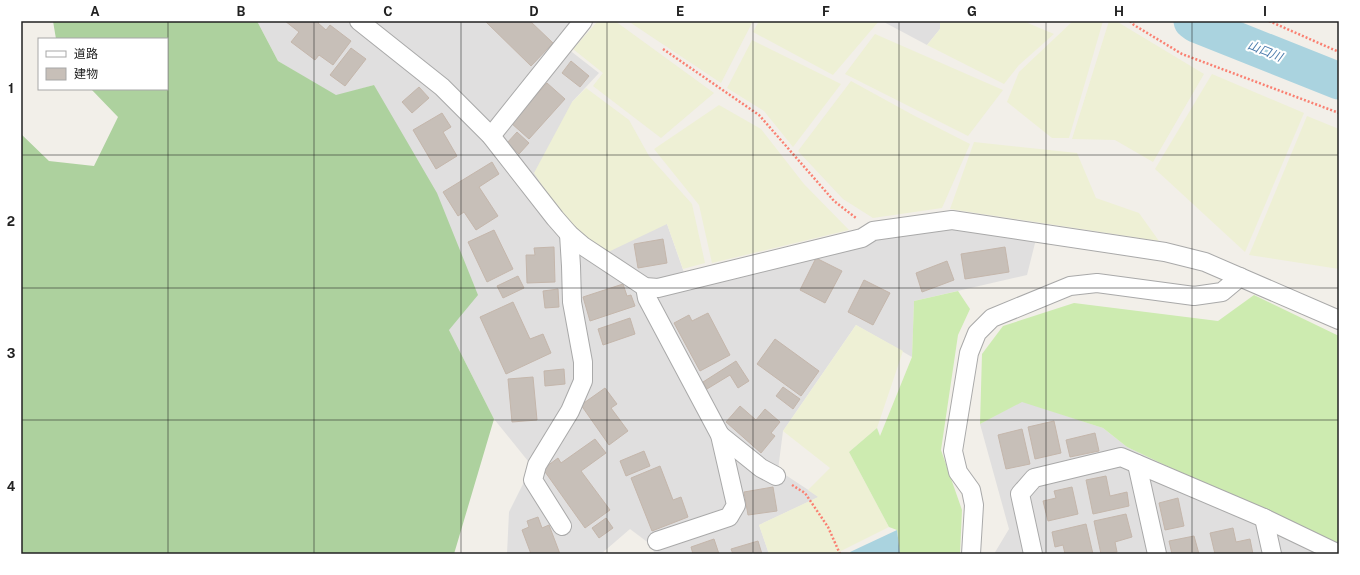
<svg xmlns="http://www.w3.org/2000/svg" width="1360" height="575" viewBox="0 0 1360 575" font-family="'Public Sans','Noto Sans JP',sans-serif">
	<rect width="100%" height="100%" fill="#f2efe9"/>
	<g fill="#e0dfdf">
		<polygon points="257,21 590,21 568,49 599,73 572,102 667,224 689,287 873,238 949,226 1036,239 1027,275 914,301 912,357 856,325 783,431 778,470 819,497 759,525 769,554 655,554 650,544 630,529 601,554 507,554 509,512 532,466 494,419 449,330 374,85 336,96 278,61"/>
		<polygon points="882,21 940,21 940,29 927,45"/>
		<polygon points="1022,401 1103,428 1127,447 1339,548 1339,554 994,554 1009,529 980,424"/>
	</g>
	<g fill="#eef0d5">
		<polygon points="598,21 615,21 714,93 661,138 593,86 603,73 573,49"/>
		<polygon points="628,21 753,21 721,83"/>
		<polygon points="759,21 879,21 833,75 753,32"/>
		<polygon points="940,21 1023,21 1054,34 1019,65 1004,84 927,45 940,29"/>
		<polygon points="1073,21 1103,21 1069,138 1052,138 1007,102 1019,72"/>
		<polygon points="1109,21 1116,21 1204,74 1153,162 1115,140 1072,139"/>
		<polygon points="875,34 1003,90 968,136 845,74"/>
		<polygon points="752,40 841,84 793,147 764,111 727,88"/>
		<polygon points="1212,74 1304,113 1245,252 1155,169"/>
		<polygon points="851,81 913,115 970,144 942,208 873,218 843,199 798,151"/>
		<polygon points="586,88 629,120 649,156 692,204 705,263 683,269 667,224 604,254 562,216 534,173 572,102"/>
		<polygon points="719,105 761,129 804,184 849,230 712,263 699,205 654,149"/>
		<polygon points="1307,116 1339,129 1339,269 1249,255"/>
		<polygon points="974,142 1077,153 1096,198 1139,213 1159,241 950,209"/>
		<polygon points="856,325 903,351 877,428 849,452 889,527 835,554 769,554 759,525 818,497 808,490 830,468 783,431"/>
	</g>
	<g fill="#cdebb0">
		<polygon points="958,291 970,309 958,335 941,450 962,510 960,554 900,554 897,530 889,527 849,452 877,428 880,436 912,357 914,301"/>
		<polygon points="1254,295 1339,336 1339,548 1127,447 1103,428 1022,402 980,424 982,354 1003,326 1074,303 1218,321"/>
	</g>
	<polygon fill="#add19e" points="53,21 257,21 278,61 336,95 374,85 437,193 478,295 449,330 494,419 454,554 21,554 21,134 49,161 94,166 118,117 91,89 167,89 167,39 56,39"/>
	<polygon fill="#aad3df" points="897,530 900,554 851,554 850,552"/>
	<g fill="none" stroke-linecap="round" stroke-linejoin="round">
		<polyline stroke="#aad3df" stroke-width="37" points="1192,21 1196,24 1339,81"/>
	</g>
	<g fill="#c7bfb8" stroke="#c4b6ab">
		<polygon points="285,21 320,21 318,23 326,30 330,25 351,41 333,65 319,55 315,60 291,42 299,32"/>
		<polygon points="485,21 530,21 553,43 531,66"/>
		<polygon points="351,48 366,59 345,86 330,75"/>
		<polygon points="571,61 589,76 580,87 562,73"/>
		<polygon points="547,83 565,99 529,139 511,123"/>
		<polygon points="419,87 429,98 412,113 402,102"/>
		<polygon points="442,113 451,127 443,132 457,156 436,169 413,130"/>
		<polygon points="517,132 529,143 519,154 507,143"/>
		<polygon points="492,162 499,174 479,187 498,216 476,230 464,212 458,216 443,192"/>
		<polygon points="494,230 513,269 487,282 468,242"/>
		<polygon points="663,239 667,263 638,268 634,244"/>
		<polygon points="554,247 555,282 527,283 526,255 535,255 534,248"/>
		<polygon points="1005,247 1009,272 965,279 961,254"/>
		<polygon points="816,258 842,271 825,303 800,290"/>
		<polygon points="947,261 954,280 922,292 916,273"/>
		<polygon points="518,276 524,288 503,298 497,286"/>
		<polygon points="864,280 890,293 873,325 848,312"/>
		<polygon points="623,284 627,296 631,295 635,306 590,321 583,297"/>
		<polygon points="558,289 559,307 545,308 543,291"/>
		<polygon points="513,302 530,339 543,334 551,353 506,374 480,317"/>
		<polygon points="708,313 730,355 700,371 674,323 689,315 692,321"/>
		<polygon points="630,318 635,334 603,345 598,329"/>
		<polygon points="775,339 819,371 801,396 757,364"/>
		<polygon points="736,361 749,381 738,388 730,375 707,389 703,382"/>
		<polygon points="564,369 565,384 545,386 544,371"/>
		<polygon points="533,377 537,420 512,422 508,379"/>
		<polygon points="783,387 800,399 793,409 776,396"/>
		<polygon points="605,388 617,404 611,408 628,431 609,445 581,405"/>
		<polygon points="740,406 756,420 765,409 780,422 771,433 775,436 761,453 726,422"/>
		<polygon points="1054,421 1061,453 1035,459 1028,427"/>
		<polygon points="1022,429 1030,464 1006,469 998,435"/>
		<polygon points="1095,433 1099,451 1070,457 1066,440"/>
		<polygon points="595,439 606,453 581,471 610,510 585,528 543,469 558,458 561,463"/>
		<polygon points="644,451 650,466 626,476 620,461"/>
		<polygon points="660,466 673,500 681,497 688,517 652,531 631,478"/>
		<polygon points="1106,476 1110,496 1127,492 1129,506 1093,514 1086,480"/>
		<polygon points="773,487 777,511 748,515 744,492"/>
		<polygon points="1072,487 1078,514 1048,521 1043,501 1056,498 1054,491"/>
		<polygon points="1178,498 1184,526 1165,530 1159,503"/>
		<polygon points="1126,514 1132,537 1115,542 1117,552 1101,554 1094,521"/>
		<polygon points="538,517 542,528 549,525 560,554 531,554 522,530 529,527 527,521"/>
		<polygon points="606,518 613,528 599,538 592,528"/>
		<polygon points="1086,524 1093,554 1065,554 1063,545 1055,547 1052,532"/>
		<polygon points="1233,528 1236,542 1250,539 1253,554 1215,554 1210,533"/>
		<polygon points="1194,536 1199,554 1172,554 1169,541"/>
		<polygon points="714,539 719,554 693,554 691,547"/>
		<polygon points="758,541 762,554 733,554 731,549"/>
	</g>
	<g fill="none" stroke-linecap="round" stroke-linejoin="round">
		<g stroke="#a9a9a9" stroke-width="20">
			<g id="minor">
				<polyline points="359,21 442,87 491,136 555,218 569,234 583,246 645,287 658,288 862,238 873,231 952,220 1165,252 1205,262 1339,320"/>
				<polyline points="491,136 583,21"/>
				<polyline points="645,287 647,298 720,435 736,505 729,517 657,541"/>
				<polyline points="720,435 761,468 776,476"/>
				<polyline points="1137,464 1157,554"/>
				<polyline points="1264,518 1272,554"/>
				<polyline points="562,526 533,480 537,465 570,411 583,381 583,362 572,302 571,266 569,234"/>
				<polyline points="971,554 974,505 971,490 958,472 953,451 969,353 977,333 992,318 1070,286 1097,283 1194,296 1222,292 1240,277"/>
				<polyline points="1033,554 1020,494 1034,478 1121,457 1264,518 1339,554"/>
			</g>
		</g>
		<g stroke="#fa8072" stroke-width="2.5" stroke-dasharray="2 2" stroke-linecap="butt">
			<polyline points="1130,21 1134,25 1182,54 1339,113"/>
			<polyline points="1269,21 1339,52"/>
			<polyline points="663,49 759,115 834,201 856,218"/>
			<polyline points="792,485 805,493 828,527 840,554"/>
		</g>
		<use href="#minor" stroke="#fff" stroke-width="18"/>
	</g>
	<path fill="none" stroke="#222" stroke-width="1" stroke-opacity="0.55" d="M168 21V554M314 21V554M461 21V554M607 21V554M753 21V554M899 21V554M1046 21V554M1192 21V554M21 155H1339M21 288H1339M21 420H1339"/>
	<g text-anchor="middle" stroke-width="4" stroke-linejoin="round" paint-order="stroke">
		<g font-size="12" font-style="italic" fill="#4a7aab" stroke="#fff">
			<text transform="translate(1265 51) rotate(22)" y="4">山口川</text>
		</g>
	</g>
	<rect width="1360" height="575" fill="none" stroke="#ffffff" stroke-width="44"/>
	<rect x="38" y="38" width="130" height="52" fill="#ffffff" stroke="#a7a7a7"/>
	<rect x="46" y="51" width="20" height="6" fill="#ffffff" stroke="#a7a7a7"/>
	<text x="74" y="58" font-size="12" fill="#222222">道路</text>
	<rect x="46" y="68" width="20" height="12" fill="#c7bfb8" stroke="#a7a7a7"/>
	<text x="74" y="78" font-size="12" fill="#222222">建物</text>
	<rect x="22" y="22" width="1316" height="531" fill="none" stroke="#222" stroke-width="1.5"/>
	<g font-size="13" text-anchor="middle" font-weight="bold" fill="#222">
		<text x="95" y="16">A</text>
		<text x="241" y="16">B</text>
		<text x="388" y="16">C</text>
		<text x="534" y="16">D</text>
		<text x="680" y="16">E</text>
		<text x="826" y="16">F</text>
		<text x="972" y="16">G</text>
		<text x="1119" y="16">H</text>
		<text x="1265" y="16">I</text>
		<text x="11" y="93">1</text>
		<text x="11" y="226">2</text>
		<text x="11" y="358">3</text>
		<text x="11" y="491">4</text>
	</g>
</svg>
